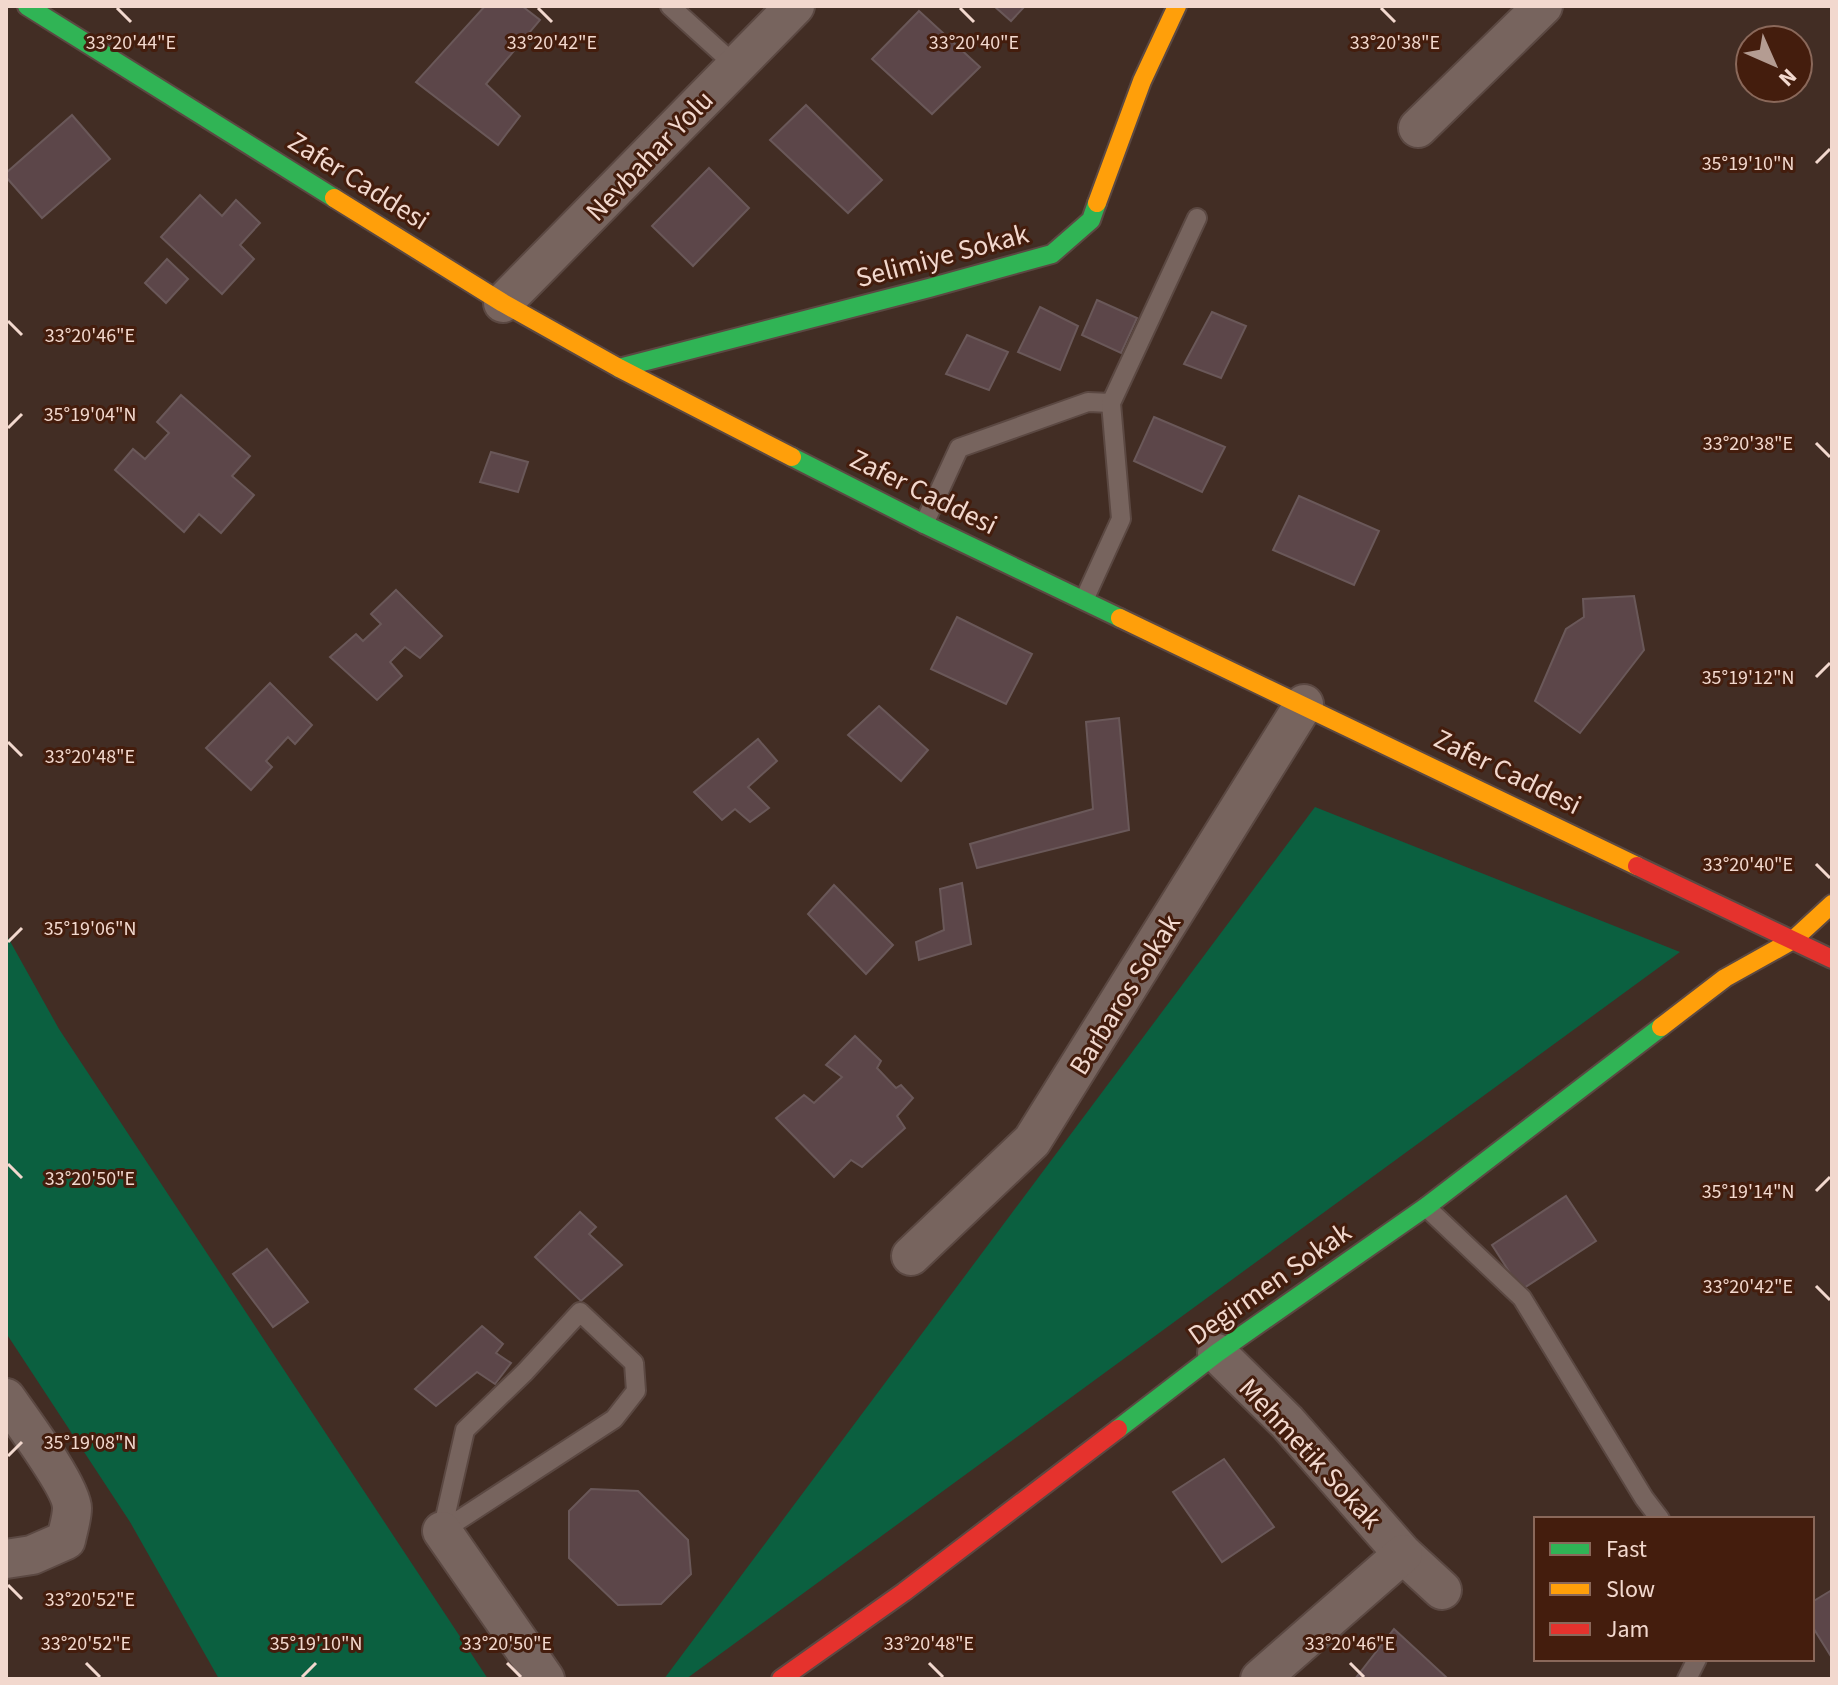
<svg xmlns="http://www.w3.org/2000/svg" width="1838" height="1685" viewBox="0 0 1838 1685" font-family="'Source Sans 3',sans-serif">
	<rect width="100%" height="100%" fill="#422d24"/>
	<g fill="#0b6040">
		<polygon points="1315,807 1680,952 686,1679 664,1679"/>
		<polygon points="6,934 59,1029 488,1679 219,1679 130,1522 6,1333"/>
	</g>
	<g fill="#5c4649" stroke="#6a5859" stroke-width="2">
		<polygon points="485,6 522,6 540,20 486,84 520,116 498,145 416,82"/>
		<polygon points="994,6 1025,6 1011,21"/>
		<polygon points="919,11 980,67 932,114 872,59"/>
		<polygon points="806,105 882,180 848,213 770,140"/>
		<polygon points="72,115 110,159 42,218 6,177 6,173"/>
		<polygon points="709,168 749,208 693,266 652,226"/>
		<polygon points="200,195 222,216 236,200 260,223 240,245 254,259 222,294 161,237"/>
		<polygon points="167,259 188,279 166,303 145,283"/>
		<polygon points="1097,300 1137,318 1121,353 1082,335"/>
		<polygon points="1040,307 1078,326 1060,370 1018,352"/>
		<polygon points="1212,312 1246,326 1221,378 1184,364"/>
		<polygon points="967,335 1008,352 989,390 946,374"/>
		<polygon points="181,395 250,456 232,476 254,495 221,533 199,514 184,532 115,470 133,449 145,459 169,433 157,422"/>
		<polygon points="1154,417 1225,447 1202,492 1134,461"/>
		<polygon points="491,452 528,462 518,492 480,482"/>
		<polygon points="1299,496 1379,531 1354,585 1273,550"/>
		<polygon points="396,590 442,636 420,658 405,647 390,662 402,676 377,700 330,657 356,634 363,641 381,624 371,614"/>
		<polygon points="1634,596 1644,650 1580,733 1535,701 1566,629 1584,617 1583,599"/>
		<polygon points="957,617 1032,654 1006,704 931,669"/>
		<polygon points="270,683 312,725 295,744 288,737 266,761 272,767 251,790 206,748"/>
		<polygon points="879,706 928,750 901,781 848,735"/>
		<polygon points="1119,718 1129,830 977,868 970,844 1093,809 1086,722"/>
		<polygon points="758,739 777,761 748,787 769,808 750,822 735,809 722,820 694,792"/>
		<polygon points="962,883 971,944 919,960 916,942 944,930 940,889"/>
		<polygon points="834,885 893,945 866,974 808,914"/>
		<polygon points="855,1036 881,1061 877,1068 896,1088 901,1085 913,1098 897,1116 905,1128 862,1167 851,1160 834,1177 776,1118 804,1095 814,1103 842,1077 826,1065"/>
		<polygon points="1566,1196 1596,1241 1521,1290 1492,1245"/>
		<polygon points="580,1212 596,1227 589,1234 622,1265 581,1301 535,1257"/>
		<polygon points="267,1249 308,1302 273,1327 233,1274"/>
		<polygon points="482,1326 503,1344 496,1353 511,1363 495,1384 477,1372 436,1406 415,1389"/>
		<polygon points="1224,1459 1274,1527 1222,1562 1173,1492"/>
		<polygon points="591,1489 638,1491 688,1540 691,1574 661,1604 618,1605 569,1558 569,1511"/>
		<polygon points="1832,1590 1832,1658 1812,1626 1812,1602"/>
		<polygon points="1394,1629 1446,1677 1444,1679 1355,1679"/>
	</g>
	<g fill="none" stroke-linecap="round" stroke-linejoin="round">
		<g stroke="#5b4842" stroke-width="22">
			<g id="lane">
				<polyline points="670,6 736,66"/>
				<polyline points="924,524 959,448 1088,402 1111,403"/>
				<polyline points="1084,600 1121,519 1111,403 1197,218"/>
				<polyline points="1426,1207 1522,1298 1644,1498 1660,1519"/>
				<polygon points="580,1312 634,1363 636,1391 614,1419 442,1531 465,1430 525,1372"/>
				<polyline points="1687,1679 1697,1659"/>
			</g>
		</g>
		<g stroke="#5b4842" stroke-width="42">
			<g id="street">
				<polyline points="1418,128 1543,6"/>
				<polyline points="503,303 795,6"/>
				<polyline points="911,1256 1032,1141 1304,704"/>
				<polyline points="1217,1353 1287,1422 1403,1554 1442,1590"/>
				<path d="M6 1398C20 1418 72 1488 72 1508 72 1518 68 1530 66 1540L32 1555 6 1559"/>
				<polyline points="442,1531 545,1679"/>
				<polyline points="1260,1679 1403,1554"/>
			</g>
		</g>
		<g stroke="#5b4842" stroke-width="22">
			<g id="fast">
				<polyline points="27,6 334,198"/>
				<polyline points="619,368 929,288 1052,254 1091,220 1097,203"/>
				<polyline points="792,457 924,524 1120,618"/>
				<polyline points="1118,1429 1217,1353 1426,1207 1661,1027"/>
			</g>
		</g>
		<g stroke="#5b4842" stroke-width="22">
			<g id="slow">
				<polyline points="334,198 503,303 619,368 792,457"/>
				<polyline points="1097,203 1142,81 1177,6"/>
				<polyline points="1120,618 1637,866"/>
				<polyline points="1661,1027 1725,978 1793,940 1832,904"/>
			</g>
		</g>
		<g stroke="#5b4842" stroke-width="22">
			<g id="jam">
				<polyline points="1637,866 1832,959"/>
				<polyline points="781,1679 904,1592 1118,1429"/>
			</g>
		</g>
		<use href="#lane" stroke="#77645e" stroke-width="18"/>
		<use href="#street" stroke="#77645e" stroke-width="38"/>
		<use href="#fast" stroke="#30b455" stroke-width="18"/>
		<use href="#slow" stroke="#ff9f0a" stroke-width="18"/>
		<use href="#jam" stroke="#e5322d" stroke-width="18"/>
	</g>
	<path fill="none" stroke="#f2d8ce" stroke-width="3" d="M117 8 131 22M538 8 552 22M960 8 974 22M1381 8 1395 22M1816 163 1830 149M8 321 22 335M8 428 22 414M1816 443 1830 457M1816 677 1830 663M8 742 22 756M1816 864 1830 878M8 942 22 928M8 1164 22 1178M1816 1191 1830 1177M1816 1286 1830 1300M8 1456 22 1442M8 1585 22 1599M86 1663 100 1677M507 1663 521 1677M929 1663 943 1677M1350 1663 1364 1677M302 1677 316 1663"/>
	<g text-anchor="middle" stroke-width="6" stroke-linejoin="round" paint-order="stroke">
		<g font-size="28" fill="#f2d8ce" stroke="#441d0d">
			<text transform="translate(649 155) rotate(-46)" y="10">Nevbahar Yolu</text>
			<text transform="translate(359 180) rotate(32)" y="10">Zafer Caddesi</text>
			<text transform="translate(942 255) rotate(-15)" y="10">Selimiye Sokak</text>
			<text transform="translate(924 491) rotate(26)" y="10">Zafer Caddesi</text>
			<text transform="translate(1508 771) rotate(26)" y="10">Zafer Caddesi</text>
			<text transform="translate(1124 994) rotate(-58)" y="10">Barbaros Sokak</text>
			<text transform="translate(1269 1283) rotate(-35)" y="10">Degirmen Sokak</text>
			<text transform="translate(1311 1453) rotate(47)" y="10">Mehmetik Sokak</text>
		</g>
	</g>
	<g font-size="20" text-anchor="middle" fill="#f2d8ce" stroke="#441d0d" stroke-width="6" stroke-linejoin="round" paint-order="stroke">
		<text x="131" y="49">33°20'44"E</text>
		<text x="552" y="49">33°20'42"E</text>
		<text x="974" y="49">33°20'40"E</text>
		<text x="1395" y="49">33°20'38"E</text>
		<text x="1748" y="170">35°19'10"N</text>
		<text x="90" y="342">33°20'46"E</text>
		<text x="90" y="421">35°19'04"N</text>
		<text x="1748" y="450">33°20'38"E</text>
		<text x="1748" y="684">35°19'12"N</text>
		<text x="90" y="763">33°20'48"E</text>
		<text x="1748" y="871">33°20'40"E</text>
		<text x="90" y="935">35°19'06"N</text>
		<text x="90" y="1185">33°20'50"E</text>
		<text x="1748" y="1198">35°19'14"N</text>
		<text x="1748" y="1293">33°20'42"E</text>
		<text x="90" y="1449">35°19'08"N</text>
		<text x="90" y="1606">33°20'52"E</text>
		<text x="316" y="1650">35°19'10"N</text>
		<text x="929" y="1650">33°20'48"E</text>
		<text x="86" y="1650">33°20'52"E</text>
		<text x="507" y="1650">33°20'50"E</text>
		<text x="1350" y="1650">33°20'46"E</text>
	</g>
	<rect width="1838" height="1685" fill="none" stroke="#f2d8ce" stroke-width="16"/>
	<rect x="1534" y="1517" width="280" height="144" fill="#441d0d" stroke="#8a685a" stroke-width="2"/>
	<rect x="1550" y="1543" width="40" height="12" fill="#30b455" stroke="#8a685a" stroke-width="2"/>
	<text x="1606" y="1557" font-size="24" fill="#f2d8ce">Fast</text>
	<rect x="1550" y="1583" width="40" height="12" fill="#ff9f0a" stroke="#8a685a" stroke-width="2"/>
	<text x="1606" y="1597" font-size="24" fill="#f2d8ce">Slow</text>
	<rect x="1550" y="1623" width="40" height="12" fill="#e5322d" stroke="#8a685a" stroke-width="2"/>
	<text x="1606" y="1637" font-size="24" fill="#f2d8ce">Jam</text>
	<g transform="translate(1774 64) rotate(135)"><circle r="38" fill="#441d0d" stroke="#8a685a" stroke-width="2"/>
	<path d="M0-6L14 30L0 20L-14 30Z" fill="#b49c92"/>
	<text y="-12" font-size="22" font-weight="bold" text-anchor="middle" fill="#f2d8ce">N</text>
	</g>
</svg>
